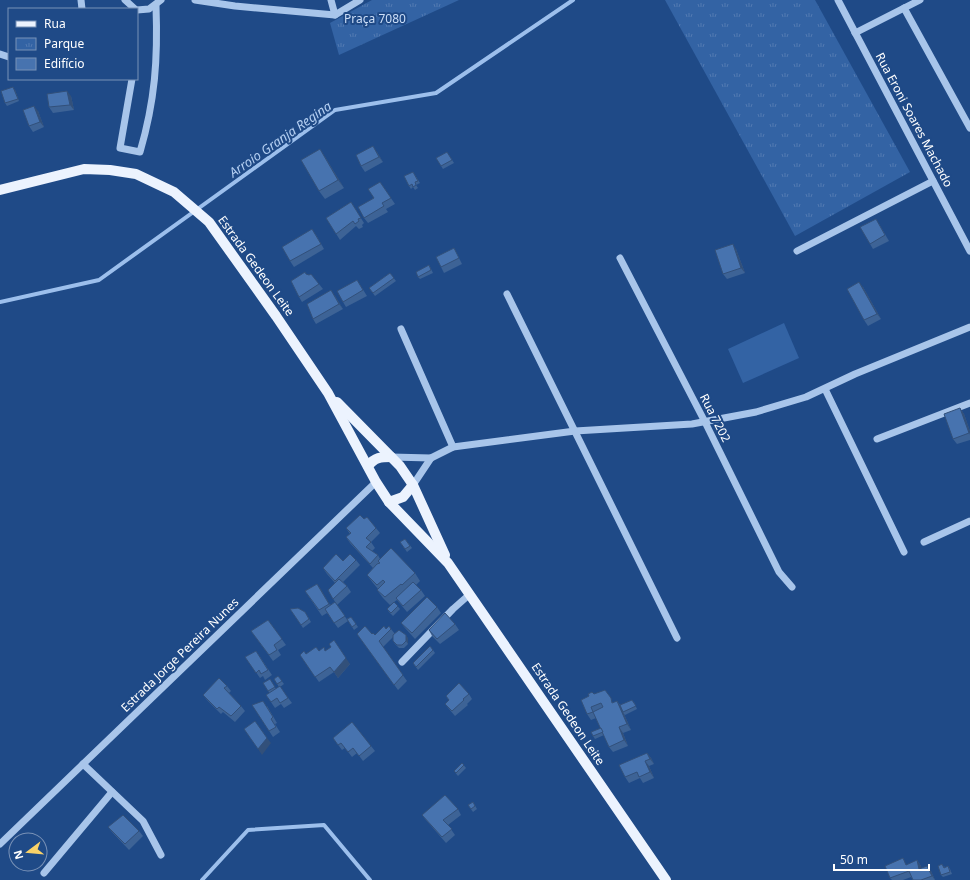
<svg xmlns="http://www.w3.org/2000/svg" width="970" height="880" viewBox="0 0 970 880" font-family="'Noto Sans',sans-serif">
	<defs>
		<pattern id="park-tufts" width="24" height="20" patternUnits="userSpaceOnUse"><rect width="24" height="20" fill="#3363a4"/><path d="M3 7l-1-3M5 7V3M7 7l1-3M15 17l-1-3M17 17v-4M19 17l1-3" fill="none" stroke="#527ab2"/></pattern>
	</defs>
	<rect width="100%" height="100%" fill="#1f4a87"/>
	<polygon fill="#3363a4" points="784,323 799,358 743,383 728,349"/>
	<g fill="url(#park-tufts)">
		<polygon points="372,0 459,0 339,55 330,23"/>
		<polygon points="665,0 815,0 910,172 795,236"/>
	</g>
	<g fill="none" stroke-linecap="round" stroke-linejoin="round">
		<g stroke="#9cbfec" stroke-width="4">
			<polyline points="0,302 99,280 335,110 436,93 573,0"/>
			<polyline points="202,880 248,830 324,825 370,880"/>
		</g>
		<g stroke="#a8c5ea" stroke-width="7">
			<polyline points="81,0 82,9"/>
			<polyline points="125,0 135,9"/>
			<polyline points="195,0 235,6 335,15 360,0"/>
			<polyline points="331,0 335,15"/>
			<polyline points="838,0 970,251"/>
			<polyline points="904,8 970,128"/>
			<polyline points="137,10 149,9 161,0"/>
			<polyline points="855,33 920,0"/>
			<polyline points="0,54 9,57"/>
			<path d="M132 79 120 148 140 152C155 101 158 59 156 6"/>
			<polyline points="797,251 933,181"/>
			<polyline points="620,258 705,422 779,572 792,587"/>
			<polyline points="507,294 677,638"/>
			<polyline points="401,329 453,447"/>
			<polyline points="825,389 904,552"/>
			<polyline points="877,439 970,403"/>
			<polyline points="391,457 431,458"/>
			<polyline points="413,485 431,458 453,447 575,431 692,424 756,412 806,397 855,374 970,327"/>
			<polyline points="924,542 970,521"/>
			<polyline points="402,662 453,609 470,594"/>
			<polyline points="83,764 143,821 161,855"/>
			<polyline points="0,844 376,482"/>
			<polyline points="44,873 112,792"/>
		</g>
		<g stroke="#ecf3fe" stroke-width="10">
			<polyline points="0,190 84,169 110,170 136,174 174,192 209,222 276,316 328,393 376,482 389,502 448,563 666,880"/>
			<polyline points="337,402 400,466 413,485 445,555"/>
			<path d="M368 466C375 457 381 457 391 457"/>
			<polyline points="389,502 403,497 413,485"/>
		</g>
	</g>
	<g fill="#3d6396">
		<polygon points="15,90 19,101 7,106 5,103"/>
		<polygon points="71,96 74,110 53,113 49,107"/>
		<polygon points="38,111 44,127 33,132 29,126"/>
		<polygon points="377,152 383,162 365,172 361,166"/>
		<polygon points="449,155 454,163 443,169 441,166"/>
		<polygon points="325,157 344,188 325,199 319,191"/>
		<polygon points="413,172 420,183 416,185 418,188 415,190 413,187 411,189 409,186"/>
		<polygon points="380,182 395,204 386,209 388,212 368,223 364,218"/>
		<polygon points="351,202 364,223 362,225 363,227 359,229 356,226 340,240 326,218"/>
		<polygon points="879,224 889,241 873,249 870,244"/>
		<polygon points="316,235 324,249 294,267 290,261"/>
		<polygon points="736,249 745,273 727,279 723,274"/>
		<polygon points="457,254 462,264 444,273 441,267"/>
		<polygon points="429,265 433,273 420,279 418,277"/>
		<polygon points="390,273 396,281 375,296 369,288"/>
		<polygon points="306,274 319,284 323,289 302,302 299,297"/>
		<polygon points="357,280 367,296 346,307 343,302"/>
		<polygon points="863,287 881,319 868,326 864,320"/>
		<polygon points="335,296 343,309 316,324 313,319"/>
		<polygon points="960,408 964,414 970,431 970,440 957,444 953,439"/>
		<polygon points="364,519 376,528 380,533 371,542 375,548 372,551 378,555 380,559 415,573 420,581 416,585 421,590 425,596 407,612 397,600 394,602 400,609 393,616 389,612 387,609 394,602 390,605 383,598 377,590 378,589 373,583 367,575 373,568 350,543 346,537 350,534 346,528"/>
		<polygon points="405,539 412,548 407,552 400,542"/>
		<polygon points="356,560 360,565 343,582 347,586 351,592 337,605 329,592 335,583 327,574 323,568 343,561"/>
		<polygon points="317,584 330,605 335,602 348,621 338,628 327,613 322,616 305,591"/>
		<polygon points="437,607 441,613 415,639 405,628 401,623"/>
		<polygon points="290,609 305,612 311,622 303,628"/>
		<polygon points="351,617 358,627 354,630 347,619"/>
		<polygon points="268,620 286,645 278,650 281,655 273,661 251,631"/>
		<polygon points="455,624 459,630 440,644 432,636 429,630"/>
		<polygon points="386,629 391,629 395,634 408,638 408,644 404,648 399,648 395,644 393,641 393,637 383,647 407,681 398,690 357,634 375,635"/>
		<polygon points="433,650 435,653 418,670 413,663"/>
		<polygon points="256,651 272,675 265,680 263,676 260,678 245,657"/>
		<polygon points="325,651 350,664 338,678 334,672 319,682 300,655"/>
		<polygon points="278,676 284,684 280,687 292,703 284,708 281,704 275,708 266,695 270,693 268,691 270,679 276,689 279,687 274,679"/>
		<polygon points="227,686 231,691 229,693 241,706 245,711 235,722 223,712 221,714 207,700 203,695"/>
		<polygon points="469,694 472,699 467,704 468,705 455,716 449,709 445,704 449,700 446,696"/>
		<polygon points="594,694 614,703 617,701 620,705 634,702 637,709 625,715 624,714 631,730 623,733 628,746 613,752 609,747 604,735 595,739 593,736 601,728 596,718 591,720 587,714"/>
		<polygon points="252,705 267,706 277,723 275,724 280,732 273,737"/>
		<polygon points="333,738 371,746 375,751 363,761 357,753 352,757 345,748 342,750"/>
		<polygon points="647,753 651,758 654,764 649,766 654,778 643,783 640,778 629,783 625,777"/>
		<polygon points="462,763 466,768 458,776 454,771"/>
		<polygon points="473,802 477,809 473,812 468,805"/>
		<polygon points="458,809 461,815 448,825 455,835 446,843 426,820 422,815"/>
		<polygon points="108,827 139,831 143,836 129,850 112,832"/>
		<polygon points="917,860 921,866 921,868 931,871 935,880 913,880 911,877 903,880 892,880 890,878 907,865"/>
		<polygon points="944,866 945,868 948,866 950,869 952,874 943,877 941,875"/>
	</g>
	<g fill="#32507a">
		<polygon points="13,87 15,90 19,101 18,99"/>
		<polygon points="67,91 71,96 74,110 70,105"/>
		<polygon points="34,106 38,111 44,127 40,122"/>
		<polygon points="373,146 377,152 383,162 379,157"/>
		<polygon points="320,149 325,157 344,188 338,180"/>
		<polygon points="733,244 736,249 745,273 741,268"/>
		<polygon points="859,282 863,287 881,319 877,314"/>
		<polygon points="331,290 335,296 343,309 339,304"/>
		<polygon points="960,408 964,414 970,431 970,435"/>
		<polygon points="317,584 321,589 332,609"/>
		<polygon points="406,635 408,638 408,644 406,641"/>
		<polygon points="338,646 350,664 338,678 334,672"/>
		<polygon points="617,701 621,707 623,712 624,714 631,730 627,724"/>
		<polygon points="619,727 623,733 628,746 624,740"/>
		<polygon points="267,738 271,743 262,755 258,749"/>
		<polygon points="647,753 651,758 654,764 650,759"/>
		<polygon points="645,761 649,766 654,778 650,772"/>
		<polygon points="917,860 921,866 923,875 919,869"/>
		<polygon points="927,866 931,871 935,880 932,876"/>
	</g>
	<g fill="#4773af" stroke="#32507a">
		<polygon points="13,87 18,99 5,103 1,91"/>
		<polygon points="67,91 70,105 49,107 47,94"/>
		<polygon points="34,106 40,122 29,126 23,110"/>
		<polygon points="373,146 379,157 361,166 356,155"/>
		<polygon points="320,149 338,180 319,191 301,160"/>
		<polygon points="447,152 452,160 441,166 436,158"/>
		<polygon points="413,172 418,181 415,182 416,185 413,187 412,184 409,186 404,176"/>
		<polygon points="380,182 391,198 382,203 384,206 364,218 358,207 374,198 368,189"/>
		<polygon points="351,202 361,218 358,219 359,221 355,224 353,221 336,234 326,218"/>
		<polygon points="876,219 885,235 870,244 860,227"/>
		<polygon points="312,229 321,244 290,261 282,247"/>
		<polygon points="733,244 741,268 723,274 715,250"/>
		<polygon points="454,248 459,258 441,267 436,257"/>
		<polygon points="429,265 431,270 418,277 416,272"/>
		<polygon points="305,272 306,274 309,275 311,274 319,284 299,297 291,281"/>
		<polygon points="390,273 394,278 373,293 369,288"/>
		<polygon points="357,280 363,290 343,302 337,291"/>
		<polygon points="859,282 877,314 864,320 847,289"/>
		<polygon points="331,290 339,304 313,319 307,304"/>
		<polygon points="960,408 969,433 953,439 944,414"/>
		<polygon points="360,515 364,519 367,517 376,528 366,538 371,542 366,547 378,555 370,564 346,537 351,533 346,528"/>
		<polygon points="405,539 410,546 405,549 400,542"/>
		<polygon points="391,548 415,573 402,585 401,584 385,597 377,590 385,582 383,580 377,585 367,575 377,564 380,563 378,561"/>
		<polygon points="336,554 343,561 350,554 356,560 335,581 323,568"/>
		<polygon points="339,579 347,586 333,599 329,592 328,590"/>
		<polygon points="413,582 421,590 403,606 396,598"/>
		<polygon points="317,584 329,604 319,610 305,591"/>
		<polygon points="427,597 437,607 412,633 401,623"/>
		<polygon points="335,602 345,616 334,623 325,609"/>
		<polygon points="394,602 398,606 391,613 387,609"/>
		<polygon points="298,608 305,612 309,619 301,625 290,609"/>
		<polygon points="445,613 455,624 437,639 429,630"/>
		<polygon points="351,617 356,624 352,627 347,619"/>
		<polygon points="268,620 282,639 274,645 277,650 269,655 251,631"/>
		<polygon points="365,626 372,634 373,633 375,635 384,626 386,629 389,626 391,629 379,641 403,675 394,685 357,634"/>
		<polygon points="399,630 406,635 406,641 402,645 397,645 393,641 393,635"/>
		<polygon points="334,640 346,658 334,672 330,667 315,677 300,655 304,651 306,654 316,647 319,651 324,647 325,651 331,647 329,644"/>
		<polygon points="430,646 433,650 416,667 413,663"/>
		<polygon points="256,651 268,670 261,674 259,670 256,673 245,657"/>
		<polygon points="278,676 282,681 277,684 274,679"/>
		<polygon points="219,678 227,686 224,688 241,706 231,716 219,707 217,709 203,695"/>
		<polygon points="270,679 275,687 268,691 263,683"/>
		<polygon points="459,683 469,694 463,699 464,700 452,711 445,704 449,700 446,696"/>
		<polygon points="280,686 288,698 280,703 277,698 271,702 266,695"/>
		<polygon points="605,690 611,698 612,703 617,701 627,724 619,727 624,740 609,747 593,712 603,707 601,703 591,707 593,712 587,714 581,700 589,696 588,694 592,692 594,694"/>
		<polygon points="632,700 636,706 623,712 620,705"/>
		<polygon points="263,701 273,717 271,719 276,727 269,731 252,705"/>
		<polygon points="255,721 267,738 258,749 244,729"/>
		<polygon points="352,722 371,746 359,756 353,748 348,752 341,743 338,745 333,738"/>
		<polygon points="601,728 603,732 593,736 591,732"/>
		<polygon points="647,753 650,759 645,761 650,772 639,777 637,772 625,777 619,765"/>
		<polygon points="462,763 464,765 456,773 454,771"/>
		<polygon points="445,795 458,809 443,820 452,829 442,837 422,815"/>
		<polygon points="473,802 475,806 471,809 468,805"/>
		<polygon points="123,815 139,831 125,844 108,827"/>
		<polygon points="903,858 906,865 917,860 919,869 927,866 932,876 921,880 913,880 909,871 890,878 885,866"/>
		<polygon points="942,864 944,868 948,866 950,872 941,875 938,866"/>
	</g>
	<g text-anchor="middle" stroke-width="4" stroke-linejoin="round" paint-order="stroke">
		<g font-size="12" fill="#cddff8" stroke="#1f4a87">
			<text x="375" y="23">Praça 7080</text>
		</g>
		<g font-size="12" fill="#fff" stroke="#1f4a87">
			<text transform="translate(914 120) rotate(62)" y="4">Rua Eroni Soares Machado</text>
			<text transform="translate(256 266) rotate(54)" y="4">Estrada Gedeon Leite</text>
			<text transform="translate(715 418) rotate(63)" y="4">Rua 7202</text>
			<text transform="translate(180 655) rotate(-44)" y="4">Estrada Jorge Pereira Nunes</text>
			<text transform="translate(568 714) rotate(56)" y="4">Estrada Gedeon Leite</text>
		</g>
		<g font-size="13" font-style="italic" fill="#b4cff2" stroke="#1f4a87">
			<text transform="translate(280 139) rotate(-35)" y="5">Arroio Granja Regina</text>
		</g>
	</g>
	<rect x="8" y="8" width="130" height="72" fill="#1f4a87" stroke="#7992b7"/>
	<rect x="16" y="21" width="20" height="6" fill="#ecf3fe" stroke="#7992b7"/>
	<text x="44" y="28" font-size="12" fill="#ffffff">Rua</text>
	<rect x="16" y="38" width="20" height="12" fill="url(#park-tufts)" stroke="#7992b7"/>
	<text x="44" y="48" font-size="12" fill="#ffffff">Parque</text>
	<rect x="16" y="58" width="20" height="12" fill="#4773af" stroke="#7992b7"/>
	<text x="44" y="68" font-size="12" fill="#ffffff">Edifício</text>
	<g transform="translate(28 852) rotate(254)"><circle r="19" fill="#1f4a87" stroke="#7992b7"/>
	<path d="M0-3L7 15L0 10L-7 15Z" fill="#f9d268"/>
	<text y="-6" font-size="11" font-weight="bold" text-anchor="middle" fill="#ffffff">N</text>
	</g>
	<path d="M834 864v6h95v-6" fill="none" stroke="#ffffff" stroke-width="2"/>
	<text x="840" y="864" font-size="12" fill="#ffffff" stroke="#1f4a87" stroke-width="3" paint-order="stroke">50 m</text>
</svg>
